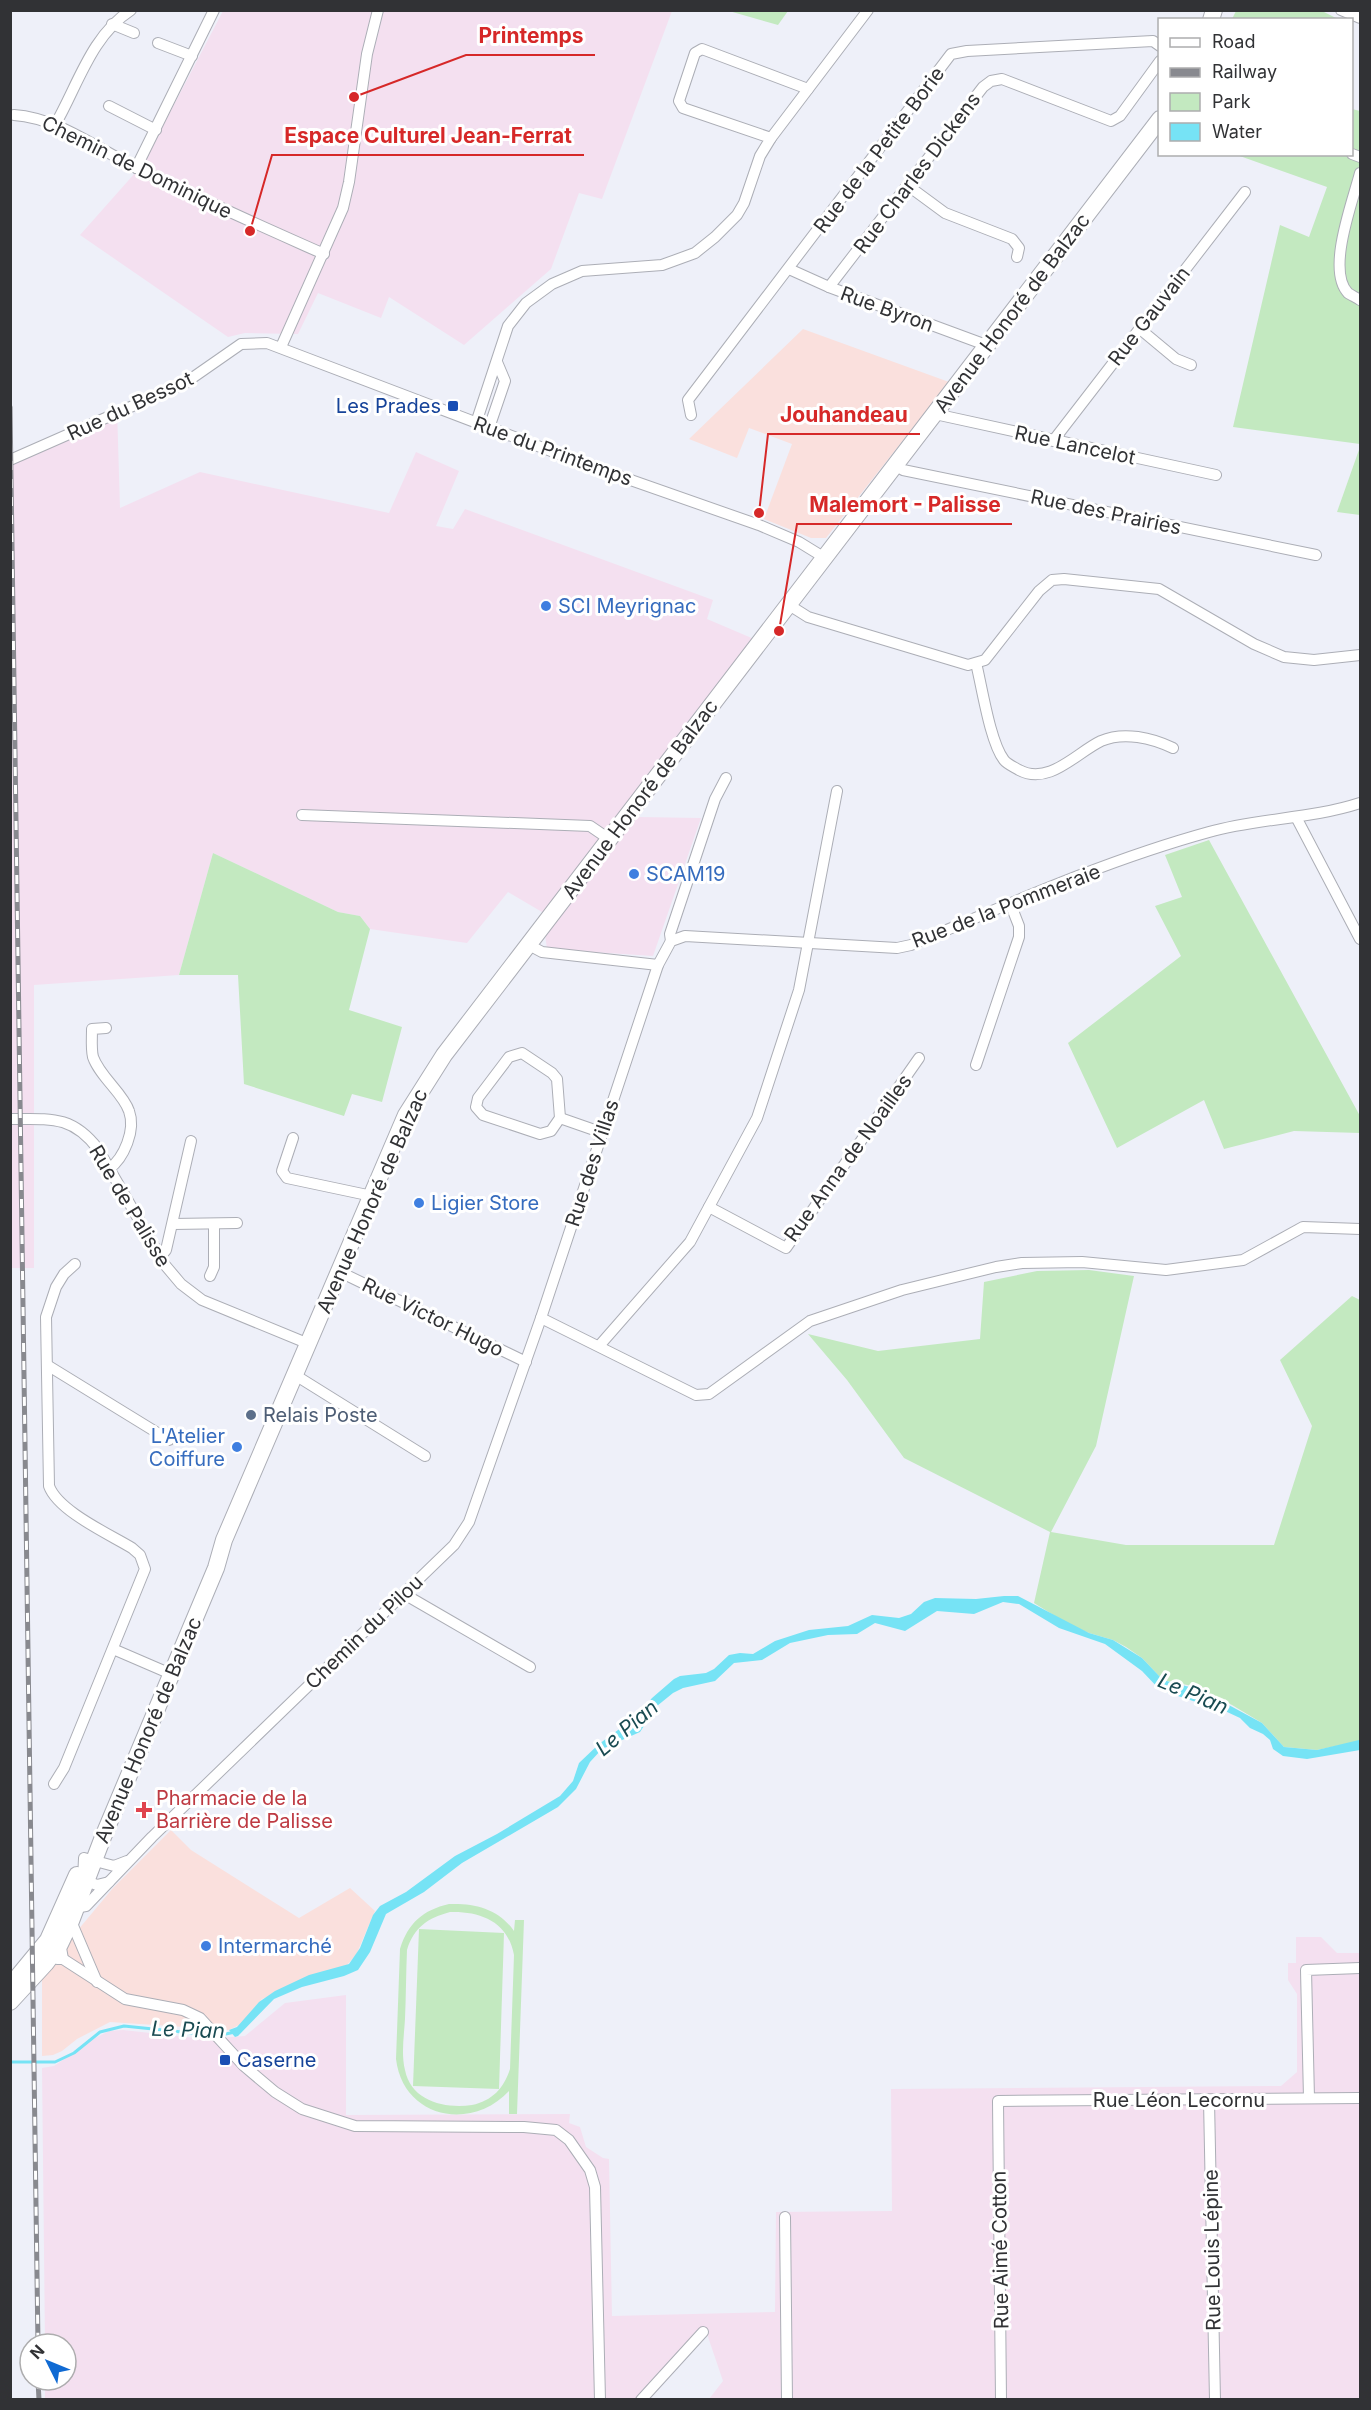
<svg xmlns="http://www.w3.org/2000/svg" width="1371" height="2410" viewBox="0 0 1371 2410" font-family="Inter,sans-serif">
	<rect width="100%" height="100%" fill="#eef0f9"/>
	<g fill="#fae0dd">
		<polygon points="803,329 949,382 826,538 811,538 764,519 792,444 749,428 737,458 689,439"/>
		<polygon points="171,1830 191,1850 299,1918 350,1888 375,1911 356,1955 347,1965 262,1999 241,2024 229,2030 110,2022 77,2039 62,2051 53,2055 42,2056 42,1973 113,1888"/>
	</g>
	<g fill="#f4e0f0">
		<polygon points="223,11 672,11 602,199 579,193 551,269 464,345 389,297 381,318 318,293 298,334 245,333 228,337 80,235 143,164"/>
		<polygon points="117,408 120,508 200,472 389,513 416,452 459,471 436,526 453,529 465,509 713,600 707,619 766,644 638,817 701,818 653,956 547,949 542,912 508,892 467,943 370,929 360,916 338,912 213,853 179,975 34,985 34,1268 11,1268 10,455"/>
		<polygon points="1296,1937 1321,1937 1337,1953 1360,1953 1360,2399 709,2399 723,2381 707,2334 650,2399 45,2399 45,2380 66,2380 66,2344 45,2344 42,2068 54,2066 95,2038 109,2031 123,2030 205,2039 245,2036 285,2003 346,1995 346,2115 570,2114 569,2123 580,2127 586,2147 603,2158 609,2159 612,2316 775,2312 776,2212 892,2211 891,2089 1281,2086 1297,2072 1297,1994 1288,1980 1288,1963 1296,1963"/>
	</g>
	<g fill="#c3e9c0" fill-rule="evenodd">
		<polygon points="729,11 788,11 778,25"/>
		<polygon points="1236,11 1322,11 1338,19 1232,19"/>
		<polygon points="1352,109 1360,111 1360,444 1233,427 1280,225 1309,237 1327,187 1237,155 1352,154"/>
		<polygon points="1360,447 1360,515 1337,512"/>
		<polygon points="1209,840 1360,1116 1360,1133 1294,1131 1224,1149 1204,1100 1117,1148 1068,1043 1181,956 1155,906 1182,897 1165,855"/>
		<polygon points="213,853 338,912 360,916 370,929 349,1010 402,1027 382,1102 352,1094 344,1116 244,1084 238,975 179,975"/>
		<polygon points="1089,1270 1134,1276 1096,1446 1051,1532 1126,1545 1274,1545 1312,1426 1280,1360 1352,1296 1360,1300 1360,1741 1317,1750 1284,1747 1262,1723 1232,1705 1192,1686 1163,1680 1142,1658 1126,1647 1113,1640 1089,1633 1068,1624 1034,1603 1050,1532 904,1458 847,1380 808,1334 878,1351 980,1339 984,1282 1037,1271"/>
		<path d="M449 1904C475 1903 499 1909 514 1931L515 1920H524L517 2114H509V2091C471 2132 403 2118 396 2059L400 1949C408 1923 423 1910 449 1904ZM450 1912C481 1911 508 1922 514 1955L510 2069C504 2088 492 2101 472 2105 445 2109 411 2101 405 2070 401 2054 404 2036 405 2019 406 1996 406 1973 407 1950 414 1927 428 1918 450 1912Z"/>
		<polygon points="419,1929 504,1933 499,2089 413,2086"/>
	</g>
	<polygon fill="#76e3f5" points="1004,1596 1018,1596 1089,1633 1113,1640 1142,1658 1163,1680 1201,1690 1262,1723 1284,1747 1317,1750 1359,1740 1360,1750 1307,1759 1283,1756 1273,1749 1270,1740 1263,1734 1250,1728 1240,1718 1225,1711 1207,1710 1196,1702 1160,1690 1142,1671 1105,1644 1059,1628 1019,1604 1003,1602 974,1614 937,1611 905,1631 875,1623 857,1634 828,1635 790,1643 762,1660 734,1663 715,1681 683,1688 673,1693 657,1706 640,1732 602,1749 590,1762 576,1789 558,1807 462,1863 424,1892 386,1914 370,1952 358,1970 344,1976 302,1987 274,1999 238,2036 235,2037 229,2030 237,2027 259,2002 275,1991 309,1975 349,1964 360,1948 373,1915 380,1906 406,1892 455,1856 497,1834 560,1796 573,1781 579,1763 599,1744 637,1716 652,1698 674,1679 680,1676 706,1673 714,1669 729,1655 740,1653 753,1654 775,1641 809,1630 848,1626 872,1615 899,1618 911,1614 924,1602 935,1598 976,1599"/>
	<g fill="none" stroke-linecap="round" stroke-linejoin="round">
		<g stroke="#76e3f5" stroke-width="3">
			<polyline points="221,2035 235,2032"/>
			<polyline points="10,2062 55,2062 74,2053 100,2032 124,2026 211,2035"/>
		</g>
		<g stroke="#acaeb6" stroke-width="12">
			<g id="street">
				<polyline points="1341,10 1360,18"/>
				<polyline points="112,24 134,33"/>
				<polyline points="158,43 192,56"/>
				<polyline points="109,106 156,130"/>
				<path d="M14 115C58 118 96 148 135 167 197 198 261 226 324 254"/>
				<path d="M55 125C78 85 91 36 131 10"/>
				<polyline points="771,138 683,108 679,101 695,53 702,49 808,89"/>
				<polyline points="1352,154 1360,157"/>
				<polyline points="136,168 214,10"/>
				<path d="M1360 173C1353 201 1326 270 1348 293 1351 295 1357 298 1360 300"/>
				<polyline points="907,185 945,213 1012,239 1019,248 1017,257"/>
				<polyline points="789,269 829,287 986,345"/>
				<polyline points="829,287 983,87 991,81 1002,79 1111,121 1120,116 1160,61"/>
				<polyline points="1140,329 1176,359 1191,365"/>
				<polyline points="281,347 343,208 349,182 367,54 378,10"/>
				<polyline points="935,414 1216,475"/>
				<polyline points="691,415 688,400 951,54 967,51 1153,41 1160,46"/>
				<polyline points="476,423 508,326 526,303 552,284 582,271 662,265 695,253 715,237 737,215 744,203 760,156 771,138 868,10"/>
				<polyline points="489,428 505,381 497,362"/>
				<polyline points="1053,441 1245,192"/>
				<polyline points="10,460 185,383 241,344 267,343 585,464 759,525 799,542 825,558"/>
				<polyline points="896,466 903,470 1316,555"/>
				<polyline points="789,605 808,617 968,665 985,660 1039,591 1052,580 1064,579 1159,589 1254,644 1284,657 1314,660 1360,655"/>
				<path d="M976 663C982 687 990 742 1004 760 1007 764 1014 767 1019 770 1049 786 1076 753 1101 741 1124 731 1152 738 1173 748"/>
				<polyline points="302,815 590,826 609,839"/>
				<polyline points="1296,817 1360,939"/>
				<polyline points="671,941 670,934 715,799 726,778"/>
				<polyline points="529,945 542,952 658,965"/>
				<path d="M106 1028 92 1029C92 1038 91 1049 93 1057 100 1077 123 1093 129 1111 136 1130 124 1158 109 1169"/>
				<polygon points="522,1053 552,1073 557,1079 560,1118 551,1131 540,1134 483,1115 476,1107 478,1098 509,1057"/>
				<polyline points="976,1065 1019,937 1019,926 1010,903"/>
				<polyline points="560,1118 603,1133"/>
				<path d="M10 1119C50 1119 72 1115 98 1149L165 1265 181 1284 202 1300 309 1344"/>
				<polyline points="293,1138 282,1171 287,1178 372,1196"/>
				<polyline points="709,1207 786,1248 919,1058"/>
				<polyline points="173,1224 237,1223"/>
				<polyline points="160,1257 166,1250 191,1141"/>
				<polyline points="340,1272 526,1362"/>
				<polyline points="210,1276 214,1267 214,1224"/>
				<polyline points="541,1318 696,1395 709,1394 810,1321 902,1290 996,1267 1022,1263 1082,1262 1166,1270 1243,1260 1303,1227 1360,1229"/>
				<polyline points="599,1346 690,1242 757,1118 799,990 837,791"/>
				<polyline points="47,1365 169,1440"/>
				<polyline points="295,1375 425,1456"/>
				<polyline points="404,1594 530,1667"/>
				<polyline points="113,1649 171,1674"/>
				<path d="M54 1784 64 1768 145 1569 140 1555 132 1548C109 1534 58 1511 49 1486L46 1317 56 1287 64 1274 75 1264"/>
				<polyline points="109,1882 97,1885 83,1880 84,1858 114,1866 127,1861"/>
				<path d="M74 1908 86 1906 152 1837 454 1545 469 1522 541 1318 658 965 671 941 685 936 897 948 911 945C1009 904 1107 860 1209 832 1259 818 1311 819 1360 803"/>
				<polyline points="71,1921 97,1982"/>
				<polyline points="60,1942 63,1959"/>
				<polyline points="57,1959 63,1959 125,1999 183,2010 200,2018 244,2066 275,2092 302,2109 355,2126 524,2127 556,2130 569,2140 590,2170 595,2187 600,2400"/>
				<polyline points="1309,2098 1306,1970 1360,1968"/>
				<polyline points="1209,2100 1215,2400"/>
				<polyline points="785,2217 787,2400"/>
				<polyline points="641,2400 703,2332"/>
				<polyline points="1001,2400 998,2101 1360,2098"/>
			</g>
		</g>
		<g stroke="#acaeb6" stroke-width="18">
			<g id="primary">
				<polyline points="1211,20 1214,10"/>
				<polyline points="10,1986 48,1940 77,1875"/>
				<polyline points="10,2002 46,1963 60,1944 71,1921 103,1837 216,1568 224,1540 406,1115 444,1055 1160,119"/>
			</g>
		</g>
		<use href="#street" stroke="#fff" stroke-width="10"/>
		<use href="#primary" stroke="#fff" stroke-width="16"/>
		<g stroke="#88898f" stroke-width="5">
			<g id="rail">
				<polyline points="10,407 38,2344"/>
				<polyline points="38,2380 39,2400"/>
			</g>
		</g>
		<use href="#rail" stroke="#fff" stroke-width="3" stroke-dasharray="9" stroke-linecap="butt"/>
	</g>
	<g fill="#1a4fb4" stroke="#fff" stroke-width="2">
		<rect x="447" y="400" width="12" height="12" rx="3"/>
		<rect x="219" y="2054" width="12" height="12" rx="3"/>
	</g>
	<g fill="#3f7fe0" stroke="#fff" stroke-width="2">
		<circle cx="546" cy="606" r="6"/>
		<circle cx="634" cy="874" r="6"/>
		<circle cx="419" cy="1203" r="6"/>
		<circle cx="237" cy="1447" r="6"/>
		<circle cx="206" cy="1946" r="6"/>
	</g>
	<circle fill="#5c6f8a" stroke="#fff" stroke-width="2" cx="251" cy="1415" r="6"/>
	<path fill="#e0444e" stroke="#fff" stroke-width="2" d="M141 1801h6v6h6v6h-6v6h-6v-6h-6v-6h6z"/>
	<g text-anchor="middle" stroke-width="6" stroke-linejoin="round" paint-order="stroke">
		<g font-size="20" fill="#313235" stroke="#fff">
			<text transform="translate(879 150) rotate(-53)" y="7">Rue de la Petite Borie</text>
			<text transform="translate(137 167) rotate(26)" y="7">Chemin de Dominique</text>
			<text transform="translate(917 173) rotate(-53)" y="7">Rue Charles Dickens</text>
			<text transform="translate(887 309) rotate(20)" y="7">Rue Byron</text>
			<text transform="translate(1012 313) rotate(-53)" y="7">Avenue Honoré de Balzac</text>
			<text transform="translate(1149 316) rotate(-52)" y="7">Rue Gauvain</text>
			<text transform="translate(130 406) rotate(-25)" y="7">Rue du Bessot</text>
			<text transform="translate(1075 445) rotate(12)" y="7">Rue Lancelot</text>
			<text transform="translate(553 451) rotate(20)" y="7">Rue du Printemps</text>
			<text transform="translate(1106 512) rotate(12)" y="7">Rue des Prairies</text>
			<text transform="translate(640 799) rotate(-53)" y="7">Avenue Honoré de Balzac</text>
			<text transform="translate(1006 906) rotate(-21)" y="7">Rue de la Pommeraie</text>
			<text transform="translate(848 1158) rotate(-54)" y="7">Rue Anna de Noailles</text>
			<text transform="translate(592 1163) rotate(-72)" y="7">Rue des Villas</text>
			<text transform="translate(372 1201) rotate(-66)" y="7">Avenue Honoré de Balzac</text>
			<text transform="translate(130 1206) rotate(59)" y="7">Rue de Palisse</text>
			<text transform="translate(433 1317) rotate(26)" y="7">Rue Victor Hugo</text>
			<text transform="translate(364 1632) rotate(-44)" y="7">Chemin du Pilou</text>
			<text transform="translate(148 1730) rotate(-67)" y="7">Avenue Honoré de Balzac</text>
			<text x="1179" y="2107">Rue Léon Lecornu</text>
			<text transform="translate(1000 2250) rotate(-91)" y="7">Rue Aimé Cotton</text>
			<text transform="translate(1212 2250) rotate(-91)" y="7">Rue Louis Lépine</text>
		</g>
		<g font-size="20" fill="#164399" stroke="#fff" text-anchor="end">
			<text x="441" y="413">Les Prades</text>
			<text x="237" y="2067" text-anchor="start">Caserne</text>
		</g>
		<g font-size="20" fill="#366cbe" stroke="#fff" text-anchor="start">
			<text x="558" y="613">SCI Meyrignac</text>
			<text x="646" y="881">SCAM19</text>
			<text x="431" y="1210">Ligier Store</text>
			<text x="225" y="1443" text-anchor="end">L'Atelier<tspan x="225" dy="23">Coiffure</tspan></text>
			<text x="218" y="1953">Intermarché</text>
		</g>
		<g font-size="20" fill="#4e5e75" stroke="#fff" text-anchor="start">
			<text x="263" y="1422">Relais Poste</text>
		</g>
		<g font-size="20" fill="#be3a42" stroke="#fff" text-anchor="start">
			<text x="156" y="1805">Pharmacie de la<tspan x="156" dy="23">Barrière de Palisse</tspan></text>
		</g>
		<g font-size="21" font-style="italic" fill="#194b52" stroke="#fff">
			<text transform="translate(1193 1694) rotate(23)" y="7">Le Pian</text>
			<text transform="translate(627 1728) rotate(-40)" y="7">Le Pian</text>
			<text transform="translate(188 2030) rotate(2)" y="7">Le Pian</text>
		</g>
	</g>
	<path fill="none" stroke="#d62828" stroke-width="2" d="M354 97L466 55H595M250 231L272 155H584M759 513L768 434H920M779 631L797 524H1012"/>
	<g fill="#d62828" stroke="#fff" stroke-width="2">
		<circle cx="354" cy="97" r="6"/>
		<circle cx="250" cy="231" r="6"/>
		<circle cx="759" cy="513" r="6"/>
		<circle cx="779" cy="631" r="6"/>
	</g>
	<g font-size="21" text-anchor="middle" font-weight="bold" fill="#d62828" stroke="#fff" stroke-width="6" stroke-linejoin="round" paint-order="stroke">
		<text x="531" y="43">Printemps</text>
		<text x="428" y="143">Espace Culturel Jean-Ferrat</text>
		<text x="844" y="422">Jouhandeau</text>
		<text x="905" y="512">Malemort - Palisse</text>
	</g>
	<rect width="1371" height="2410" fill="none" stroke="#313235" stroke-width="24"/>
	<rect x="1158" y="18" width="195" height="138" fill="#ffffff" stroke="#adadae" stroke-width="1.5"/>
	<rect x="1170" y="38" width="30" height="9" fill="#ffffff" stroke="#adadae" stroke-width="1.5"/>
	<text x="1212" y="48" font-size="18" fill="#313235">Road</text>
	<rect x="1170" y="68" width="30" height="9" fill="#88898f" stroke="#adadae" stroke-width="1.5"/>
	<text x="1212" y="78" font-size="18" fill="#313235">Railway</text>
	<rect x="1170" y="93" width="30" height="18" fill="#c3e9c0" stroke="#adadae" stroke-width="1.5"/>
	<text x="1212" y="108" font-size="18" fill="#313235">Park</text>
	<rect x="1170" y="123" width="30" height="18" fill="#76e3f5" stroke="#adadae" stroke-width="1.5"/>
	<text x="1212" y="138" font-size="18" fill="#313235">Water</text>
	<g transform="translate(48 2362) rotate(313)"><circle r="28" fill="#ffffff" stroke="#adadae" stroke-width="1.5"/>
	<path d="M0-4.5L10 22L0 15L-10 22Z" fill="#106ad3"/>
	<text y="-9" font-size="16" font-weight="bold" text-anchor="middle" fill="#313235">N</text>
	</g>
</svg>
